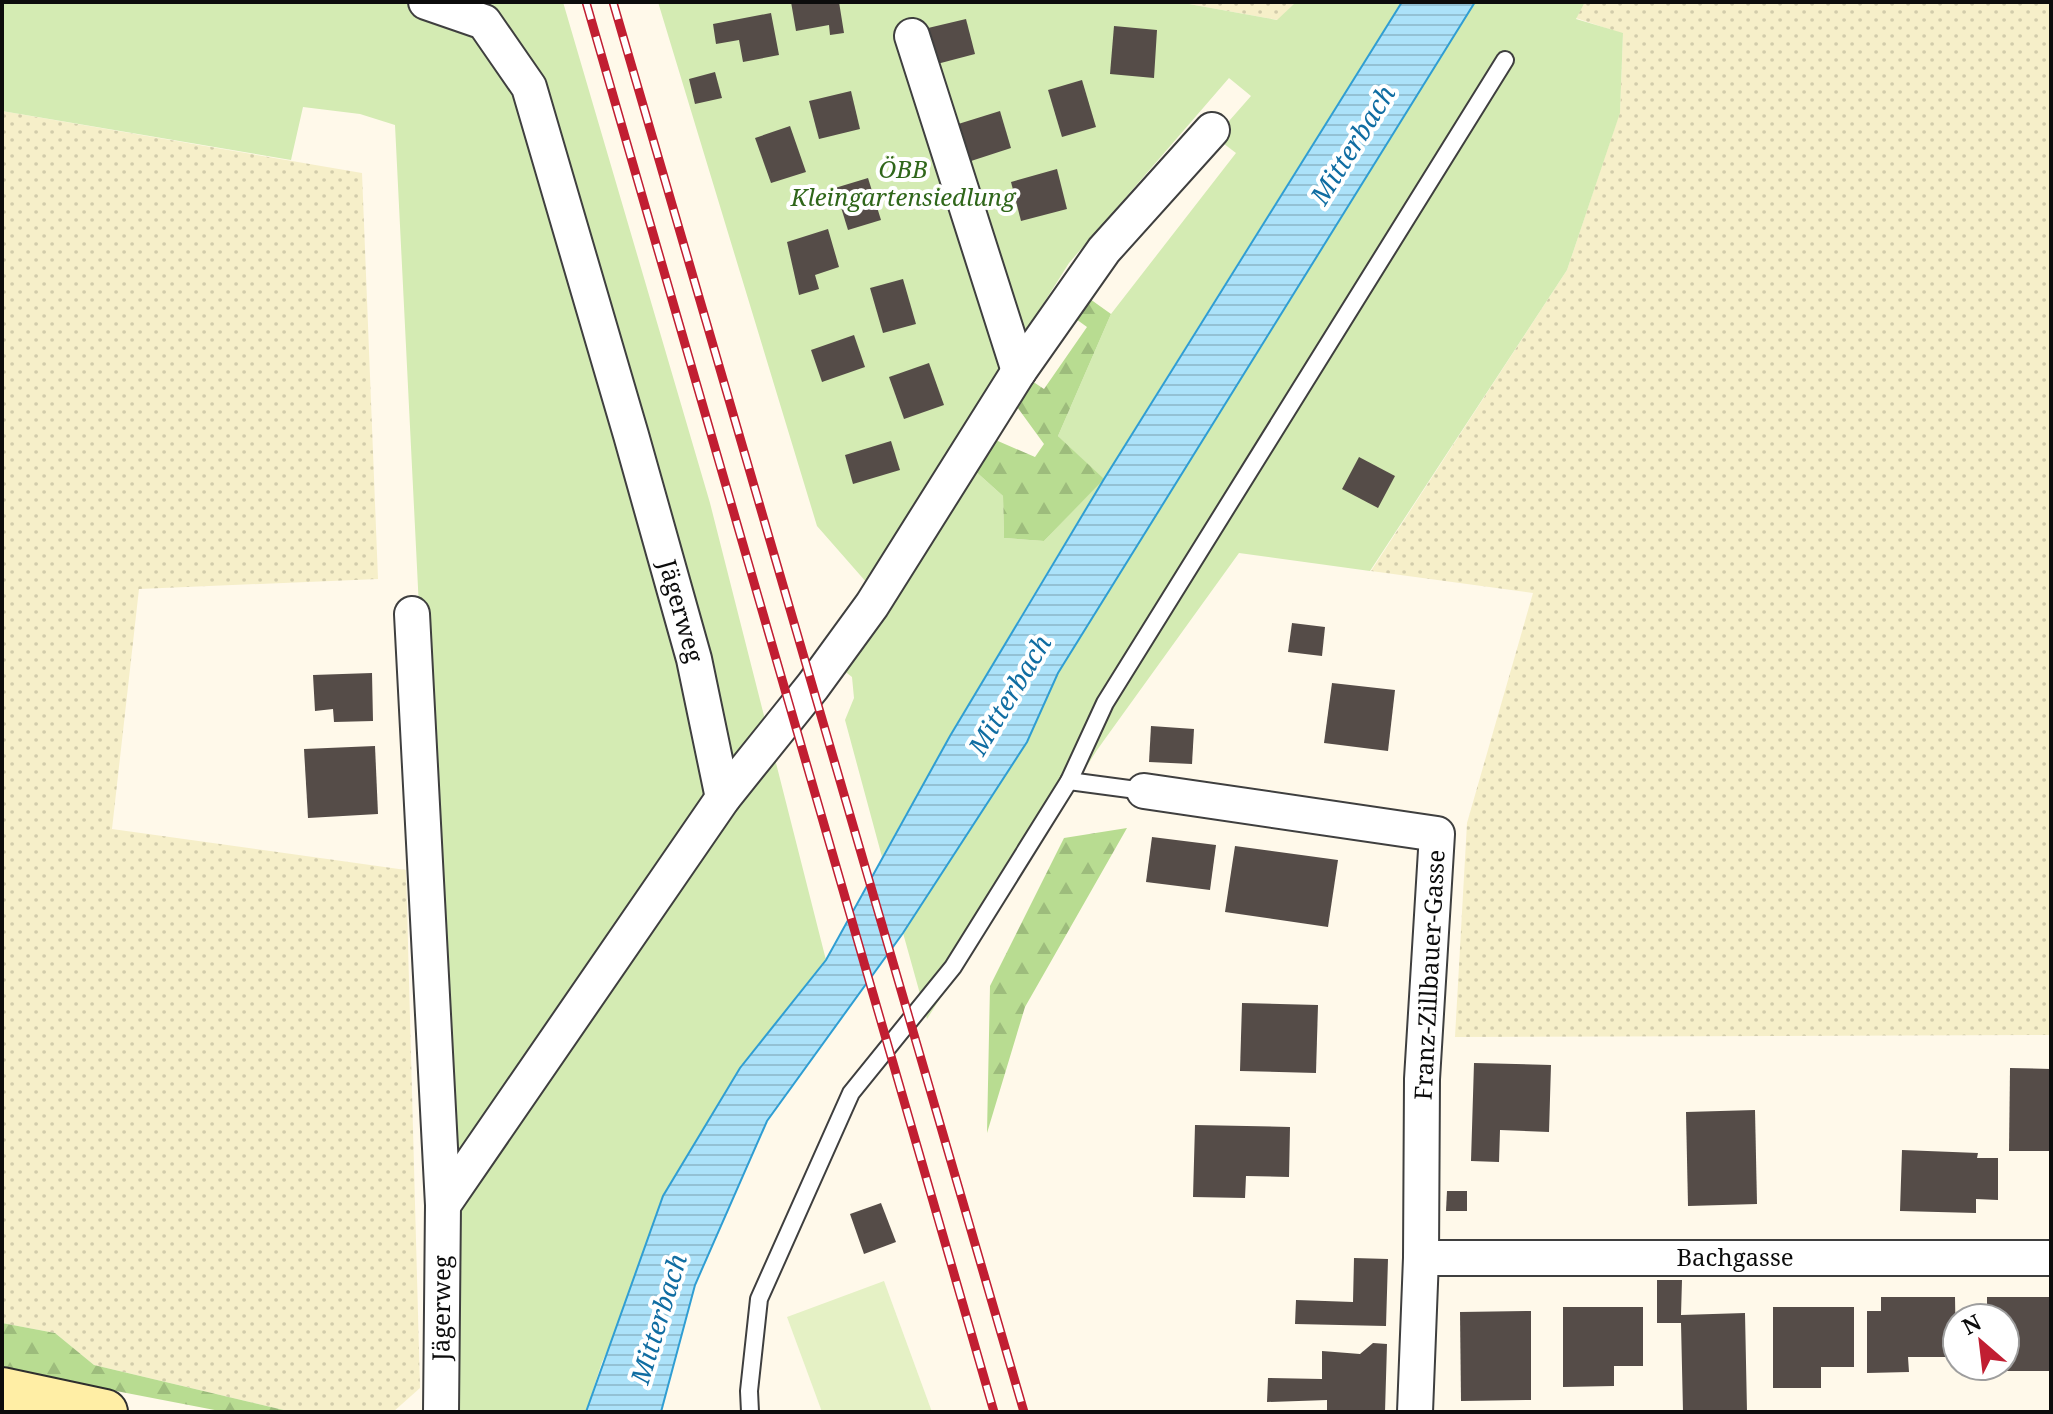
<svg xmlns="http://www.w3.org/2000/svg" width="2053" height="1414" viewBox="0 0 2053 1414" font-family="'Noto Serif',serif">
	<defs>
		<pattern id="farmland-dots" width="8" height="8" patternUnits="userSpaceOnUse" patternTransform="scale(2)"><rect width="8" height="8" fill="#f6efc9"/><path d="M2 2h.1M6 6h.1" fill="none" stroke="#d2ccab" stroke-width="1.8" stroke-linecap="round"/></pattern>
		<pattern id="forest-firs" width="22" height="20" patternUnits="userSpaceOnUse" patternTransform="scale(2)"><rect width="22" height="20" fill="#b8dc91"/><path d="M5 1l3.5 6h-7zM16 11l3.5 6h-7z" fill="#9dbc7c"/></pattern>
		<pattern id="water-rules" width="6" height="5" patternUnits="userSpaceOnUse" patternTransform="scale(2)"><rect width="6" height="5" fill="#ace2f9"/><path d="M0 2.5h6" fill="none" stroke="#93c1d4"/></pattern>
	</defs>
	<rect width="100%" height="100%" fill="#fff9ea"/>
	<g fill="url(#farmland-dots)">
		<polygon points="1178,2 1296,2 1278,20"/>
		<polygon points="1585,2 2051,2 2051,1035 1455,1037 1467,823 1533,593 1371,571 1567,270 1620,112 1623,34 1576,18"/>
		<polygon points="2,111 362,173 378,579 139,589 112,829 406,870 420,1388 393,1412 292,1412 94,1365 55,1333 2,1323"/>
	</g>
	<g fill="#d4ebb3">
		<polygon points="2,2 563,2 710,503 826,960 740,1068 602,1362 586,1412 459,1412 395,125 360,114 303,107 291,160 2,111"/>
		<path d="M658 2H1178L1277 20 1296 2H1402C1225 285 1044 565 882 857L845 720 854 698 852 677 838 666 973 469 1003 496 1004 538 1044 541 1103 479 1058 436 1111 314 1236 153 1215 137 1251 96 1229 78 1069 263 867 583 817 526Z"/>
		<polygon points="1475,2 1585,2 1576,19 1623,33 1620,113 1567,270 1370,571 1239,553 1097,750 927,1019 903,933 1027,742 1058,673"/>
	</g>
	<g fill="url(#forest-firs)">
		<polygon points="1083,294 1111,314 1058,436 1104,479 1044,541 1004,538 1003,496 973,469 991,438 1035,457 1044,444 1015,404 1026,377 1044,389 1087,327 1069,314"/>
		<polygon points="1127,828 1025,1007 987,1133 990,986 1064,838"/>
		<polygon points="2,1323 55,1333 94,1365 292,1412 225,1412 2,1369"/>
	</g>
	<polygon fill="#e5f1c5" points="884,1281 932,1412 822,1412 787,1317"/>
	<polygon fill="url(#water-rules)" stroke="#309ed3" stroke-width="2" points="1402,2 1475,2 1058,673 1027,742 903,933 767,1121 695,1285 661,1412 586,1412 663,1196 740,1068 826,960 950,736 1104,479"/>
	<g fill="#554c48">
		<polygon points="791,2 839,2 844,33 830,35 829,25 796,31"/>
		<polygon points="771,13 779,55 743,62 739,40 716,44 713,24"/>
		<polygon points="966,19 975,54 937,64 928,28"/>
		<polygon points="1114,26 1157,30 1154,78 1110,74"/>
		<polygon points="715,72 722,98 695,104 689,79"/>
		<polygon points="1082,80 1096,127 1062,137 1048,90"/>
		<polygon points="851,91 860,129 819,139 809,101"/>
		<polygon points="1000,111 1011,148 968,162 955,125"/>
		<polygon points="790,126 806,172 771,183 755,138"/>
		<polygon points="1057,169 1067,209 1021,221 1011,182"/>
		<polygon points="868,178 881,220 848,230 835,188"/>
		<polygon points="828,229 839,267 815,275 819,289 799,295 787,242"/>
		<polygon points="903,279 916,324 883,333 870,288"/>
		<polygon points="854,335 865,367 822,382 811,350"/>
		<polygon points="929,363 944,405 904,419 889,377"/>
		<polygon points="891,441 900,470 853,484 845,455"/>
		<polygon points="1359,457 1395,476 1378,508 1342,489"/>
		<polygon points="1292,623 1325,627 1322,656 1288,652"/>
		<polygon points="372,673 373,721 334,722 333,709 315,711 313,675"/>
		<polygon points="1332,683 1395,690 1388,751 1324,743"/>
		<polygon points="1151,726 1194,729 1192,764 1149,762"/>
		<polygon points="375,746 378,814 308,818 304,749"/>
		<polygon points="1152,837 1216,845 1210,890 1146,882"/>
		<polygon points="1235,846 1338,860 1328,927 1225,912"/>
		<polygon points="1242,1003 1318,1005 1316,1073 1240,1071"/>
		<polygon points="1474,1063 1551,1065 1549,1132 1500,1130 1499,1162 1471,1161"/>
		<polygon points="2010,1068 2051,1069 2051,1151 2009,1151"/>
		<polygon points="1755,1110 1757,1204 1688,1206 1686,1112"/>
		<polygon points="1195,1125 1290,1127 1289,1177 1246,1176 1245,1198 1193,1197"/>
		<polygon points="1902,1150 1978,1153 1977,1158 1998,1158 1998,1200 1976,1199 1976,1213 1900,1211"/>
		<polygon points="1447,1191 1467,1191 1467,1211 1446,1211"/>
		<polygon points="881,1203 896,1242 864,1254 850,1214"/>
		<polygon points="1354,1258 1388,1259 1386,1326 1295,1324 1296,1300 1353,1302"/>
		<polygon points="1657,1280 1682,1280 1681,1315 1745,1313 1747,1412 1683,1412 1681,1323 1657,1323"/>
		<polygon points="1881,1297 1955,1297 1956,1357 1908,1357 1909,1372 1867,1373 1867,1311 1881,1311"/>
		<polygon points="1987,1297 2051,1297 2051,1371 1987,1371 1987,1366 2005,1366 2005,1318 1987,1318"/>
		<polygon points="1563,1307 1643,1307 1643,1366 1614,1366 1614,1386 1563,1387"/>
		<polygon points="1773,1307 1854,1307 1854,1367 1821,1367 1821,1388 1773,1388"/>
		<polygon points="1531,1311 1531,1400 1461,1401 1460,1312"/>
		<polygon points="1373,1343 1387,1344 1385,1412 1327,1412 1327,1400 1267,1402 1268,1378 1322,1379 1322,1351 1360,1354"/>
	</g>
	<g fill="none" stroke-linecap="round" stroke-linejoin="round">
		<g stroke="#3f3f3f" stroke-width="20">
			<g id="lane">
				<polyline points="1069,781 1144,791"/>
				<polyline points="750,1412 749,1391 759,1299 851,1093 953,967 1069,781 1105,703 1505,60"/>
			</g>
		</g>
		<g stroke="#3f3f3f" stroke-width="38">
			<g id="street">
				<path id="s1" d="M426 2 484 22 529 87 631 435 694 659 723 798"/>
				<polyline points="912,36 1019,371"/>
				<polyline points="412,614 443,1205"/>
				<polyline points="1144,791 1437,834 1422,1079 1421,1258 1415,1412"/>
				<path id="s2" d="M1421 1258H2051"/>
				<path id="s3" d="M441 1412 443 1205 723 798 813 686 872 605 1019 371 1104 250 1212 130"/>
			</g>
		</g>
		<g stroke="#2e2e2e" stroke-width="48">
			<polyline id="secondary" points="2,1390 105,1412"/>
		</g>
		<use href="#lane" stroke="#fff" stroke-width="16"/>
		<use href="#street" stroke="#fff" stroke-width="34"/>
		<use href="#secondary" stroke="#ffeea5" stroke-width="44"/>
		<g stroke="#c11e32" stroke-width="9">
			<g id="rail">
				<polyline points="586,2 994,1412"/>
				<polyline points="613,2 1024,1412"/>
			</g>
		</g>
		<use href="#rail" stroke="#fff" stroke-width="6" stroke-dasharray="18" stroke-linecap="butt"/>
	</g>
	<g text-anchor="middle" stroke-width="8" stroke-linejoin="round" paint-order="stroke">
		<g font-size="24" font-style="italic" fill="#2f661a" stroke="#fff">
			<text x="903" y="178">ÖBB<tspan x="903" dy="28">Kleingartensiedlung</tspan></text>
		</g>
		<g font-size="24" fill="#0c0c0c" stroke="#fff">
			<text dy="8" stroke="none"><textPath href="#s1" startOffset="686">Jägerweg</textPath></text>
			<text transform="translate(1430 975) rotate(-87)" y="8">Franz-Zillbauer-Gasse</text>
			<text dy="8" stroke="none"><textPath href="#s2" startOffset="314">Bachgasse</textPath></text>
			<text dy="8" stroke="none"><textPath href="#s3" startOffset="104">Jägerweg</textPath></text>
		</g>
		<g font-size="26" font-style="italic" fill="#106da2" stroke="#fff">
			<text transform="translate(1353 145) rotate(-58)" y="9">Mitterbach</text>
			<text transform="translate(1010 695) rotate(-59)" y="9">Mitterbach</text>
			<text transform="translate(659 1319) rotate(-73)" y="9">Mitterbach</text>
		</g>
	</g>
	<rect width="2053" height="1414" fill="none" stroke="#0c0c0c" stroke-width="8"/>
	<g transform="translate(1981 1342) rotate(332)"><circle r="38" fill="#ffffff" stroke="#9e9e9e" stroke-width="2"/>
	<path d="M0-6L14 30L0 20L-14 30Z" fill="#c11e32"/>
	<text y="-12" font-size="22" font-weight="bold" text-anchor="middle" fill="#0c0c0c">N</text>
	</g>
</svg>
